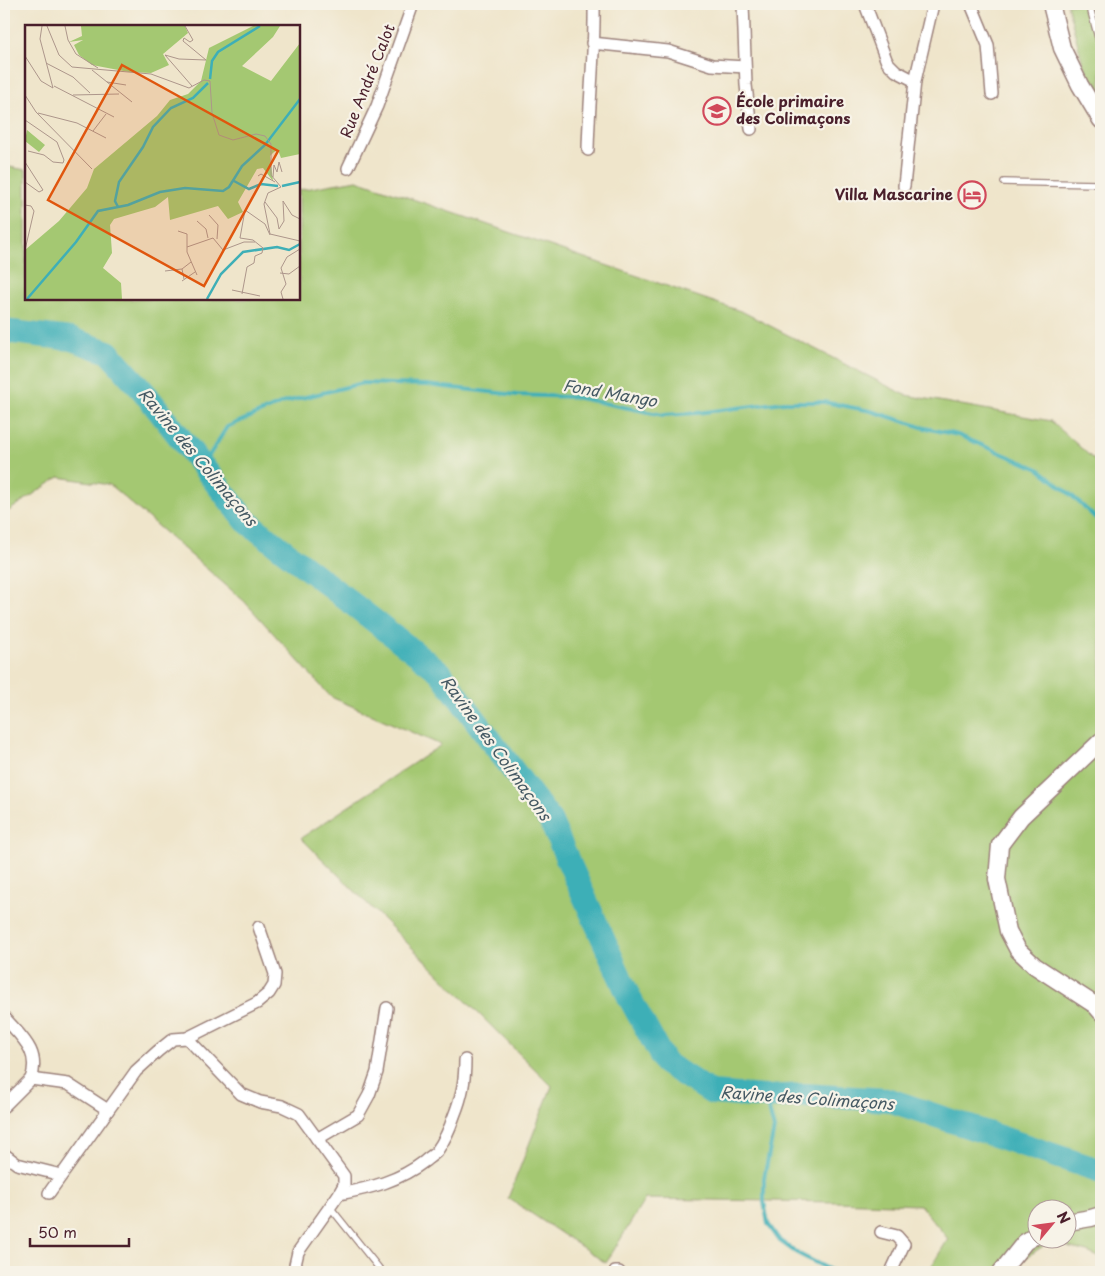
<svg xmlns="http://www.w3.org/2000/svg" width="1105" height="1276" viewBox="0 0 1105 1276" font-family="'Playpen Sans',sans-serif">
	<rect width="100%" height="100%" fill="#f7f3e8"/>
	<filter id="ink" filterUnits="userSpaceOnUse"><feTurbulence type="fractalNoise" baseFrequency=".02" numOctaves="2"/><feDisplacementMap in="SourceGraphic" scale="10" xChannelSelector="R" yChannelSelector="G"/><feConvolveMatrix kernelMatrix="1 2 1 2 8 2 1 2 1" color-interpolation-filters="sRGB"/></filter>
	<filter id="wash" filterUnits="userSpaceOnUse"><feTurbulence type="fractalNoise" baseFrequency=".0096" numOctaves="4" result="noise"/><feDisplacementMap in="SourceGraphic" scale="20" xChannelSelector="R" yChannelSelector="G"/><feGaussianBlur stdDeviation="1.12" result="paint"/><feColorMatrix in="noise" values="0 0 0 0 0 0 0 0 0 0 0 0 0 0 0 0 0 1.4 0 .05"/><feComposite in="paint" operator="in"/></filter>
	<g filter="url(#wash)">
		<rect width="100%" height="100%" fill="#efe5cb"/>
		<g fill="#a4c872" stroke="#77744e" fill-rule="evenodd">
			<polygon points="1067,4 1101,4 1101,99 1083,64"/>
			<path d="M4 166 26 170V299H299V190L357 180 743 312 905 395 1051 421 1101 466V1258L1087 1252 1049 1242 1005 1272H928L948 1239 920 1205 836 1202 645 1199 606 1263 508 1198 552 1086 301 838 441 745 331 697 244 601 110 485 59 477 4 514ZM1038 1208H1068V1238H1038Z"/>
		</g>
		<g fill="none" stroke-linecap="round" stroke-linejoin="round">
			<g stroke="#3eafb7" stroke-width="4">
				<polyline points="202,467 227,427 285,402 363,383 426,385 517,395 574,397 663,415 697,413 784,402 824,402 871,411 925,428 958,435 1039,469 1070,494 1101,523"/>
				<polyline points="766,1097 774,1129 764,1178 764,1202 768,1224 780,1241 797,1253 834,1272"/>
			</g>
			<polyline stroke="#3eafb7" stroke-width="24" points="4,331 71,339 108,352 144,392 246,521 440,672 550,820 629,997 665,1063 712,1093 766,1097 804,1095 889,1100 1101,1171"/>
		</g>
	</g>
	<g filter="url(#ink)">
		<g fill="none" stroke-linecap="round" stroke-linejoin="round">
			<g stroke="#9c827b" stroke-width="8">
				<g id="service">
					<polyline points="1089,4 1101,49"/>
					<polyline points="1004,182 1098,184 1101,183"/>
					<polyline points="330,1207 382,1272"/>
				</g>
			</g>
			<g stroke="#9c827b" stroke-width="14">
				<g id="minor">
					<polyline points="743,4 746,85 751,129"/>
					<polyline points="865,4 887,62 896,71 915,81"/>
					<polyline points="971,4 988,45 992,94"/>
					<polyline points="592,43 668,51 712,65 745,67"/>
					<path d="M588 150C589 101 595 52 594 4"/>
					<polyline points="348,168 377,106 413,4"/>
					<polyline points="904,186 915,81 933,4"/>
					<path d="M4 1017C21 1037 41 1051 31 1079"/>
					<polyline points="187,1038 241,1094 260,1102 282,1106 299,1114 344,1176 344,1185 339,1194 298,1252 295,1265 296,1272"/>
					<polyline points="4,1106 31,1079 68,1084 108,1110"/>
					<polyline points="317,1139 358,1115 369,1095 377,1072 387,1008"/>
					<polyline points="4,1154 17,1164 61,1175"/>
					<polyline points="49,1193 136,1071 158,1051 173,1039 187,1038 257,1003 269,993 274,985 275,974 259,927"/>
					<path d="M339 1194C371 1188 399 1181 425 1161 428 1158 434 1155 437 1151 444 1141 450 1128 454 1116 462 1096 465 1081 465 1060"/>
					<polyline points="881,1232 897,1236 904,1244 891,1272"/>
					<polyline points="615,1272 619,1272"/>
				</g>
			</g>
			<g stroke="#9c827b" stroke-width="19">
				<g id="secondary">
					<polyline points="1051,4 1062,48 1080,85 1101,120"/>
					<polyline points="1101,741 1021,817 1000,845 997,879 1008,931 1018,950 1035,966 1095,1005 1101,1012"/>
					<polyline points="1068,1222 1091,1218 1101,1215"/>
					<polyline points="1001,1272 1025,1242 1038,1234"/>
				</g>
			</g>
			<use href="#service" stroke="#fff" stroke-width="5.5"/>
			<use href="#minor" stroke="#fff" stroke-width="11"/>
			<use href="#secondary" stroke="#fff" stroke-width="16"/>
		</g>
	</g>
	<defs>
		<g id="school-ring" transform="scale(1.4375)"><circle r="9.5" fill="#f7f3e8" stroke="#d1495b" stroke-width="1.5"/><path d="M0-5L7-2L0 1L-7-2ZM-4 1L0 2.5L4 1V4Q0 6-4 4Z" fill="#d1495b"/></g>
		<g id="hotel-ring" transform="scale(1.4375)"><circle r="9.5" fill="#f7f3e8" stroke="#d1495b" stroke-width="1.5"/><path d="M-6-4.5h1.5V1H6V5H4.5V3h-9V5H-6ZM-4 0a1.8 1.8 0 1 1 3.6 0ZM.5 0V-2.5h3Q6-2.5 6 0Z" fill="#d1495b"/></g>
	</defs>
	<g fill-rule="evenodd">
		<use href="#school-ring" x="717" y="111"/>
		<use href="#hotel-ring" x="972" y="195"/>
	</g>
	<g text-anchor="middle" stroke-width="4.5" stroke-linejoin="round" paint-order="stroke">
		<g font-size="15" fill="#4a1f2b" stroke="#f7f3e8">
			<text transform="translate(368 81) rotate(-68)" y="5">Rue André Calot</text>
		</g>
		<g font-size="15" font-weight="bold" fill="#4a1f2b" stroke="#f7f3e8" text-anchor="start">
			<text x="736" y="107">École primaire<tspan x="736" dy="17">des Colimaçons</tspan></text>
			<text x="953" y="200" text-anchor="end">Villa Mascarine</text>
		</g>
		<g font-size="16" font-style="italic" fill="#455963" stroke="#f7f3e8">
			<text transform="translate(610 393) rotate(10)" y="6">Fond Mango</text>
			<text transform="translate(198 457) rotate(50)" y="6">Ravine des Colimaçons</text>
			<text transform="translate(496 748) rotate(54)" y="6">Ravine des Colimaçons</text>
			<text transform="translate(807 1098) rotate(4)" y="6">Ravine des Colimaçons</text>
		</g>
	</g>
	<g transform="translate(25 25)">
		<rect width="275" height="275" fill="#efe5cb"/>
		<path d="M56 1H160L163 8 138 29 144 40 126 48 104 47 67 40 54 30 49 20 58 15 44 17 57 11ZM228 1H255L248 12 217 41 246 56 275 18V129L256 133 253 125 249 127 245 131 248 156 238 143 232 144 213 177 218 187 203 194 193 181 145 195 143 172 130 182 89 194 85 200 87 228 78 243 96 258 97 274H0V225L34 196 62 163 69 144 132 91 145 75 163 69 176 56 184 23ZM2 105 20 120 14 127 0 116Z" fill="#a4c872"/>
		<path fill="none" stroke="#3eafb7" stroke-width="2.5" d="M185 54 187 36 193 27 235 1M209 156 224 164 236 159 253 161M257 161 275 157M93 182 90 176 94 157 118 122 128 102 146 83 168 73 183 58M2 274 51 217 73 186 103 180 135 167 160 163 198 166 204 162 217 141 240 120 275 74M182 274 196 249 218 227 252 222 264 225 275 219"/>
		<path fill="none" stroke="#ad968b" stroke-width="1" d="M22 1 34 30 47 42 126 49 164 63 179 55 185 56 187 88 194 110 208 115 231 109 240 111 246 119V150L256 162 243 168 239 179 245 209 275 216M40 1 43 15 51 29 73 43M160 1 168 15 165 17 159 13 158 16 181 35 154 34 140 30 167 61M0 31 16 56 28 63 15 14 17 1M21 38 48 52 65 68M67 45 107 77M82 57 101 60M29 61 89 92M0 70 11 87 67 144M48 70 94 69M13 88 52 98 81 113M0 95 32 117 39 135 38 138 28 137 19 130 3 126M68 106 81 89M0 137 18 165 14 167 0 157M233 151 236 149 250 157M248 152 249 140 252 147 254 137 257 147M240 177 252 193 254 204 259 196 258 176 267 190 275 194M0 180 6 181 9 186 0 225M184 190 193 200 192 214M172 196 181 204 183 213M153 206 162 209V227L172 250M162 222 188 213 198 225 219 217H230M140 246 157 244M255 248 264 249 275 241M159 254 157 244 166 237M157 256 170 247M207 265 235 271M217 269 222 242 229 238 230 231 237 228 238 223 228 215 215 213 220 185 240 199 245 210M258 274 256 267 261 259 256 243 262 232 275 224"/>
		<path fill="#e0560e" fill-opacity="0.15" stroke="#e0560e" stroke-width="2.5" d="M97 40 253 126 179 261 23 175Z"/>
		<rect width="275" height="275" fill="none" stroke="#4a1f2b" stroke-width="2.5"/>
	</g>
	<rect width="1105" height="1276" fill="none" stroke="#f7f3e8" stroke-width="20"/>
	<g transform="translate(1052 1224) rotate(61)"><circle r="24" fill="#f7f3e8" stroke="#b29e9c"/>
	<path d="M0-4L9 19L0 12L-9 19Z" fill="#d1495b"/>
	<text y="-8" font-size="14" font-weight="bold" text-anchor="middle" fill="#4a1f2b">N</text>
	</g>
	<path d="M30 1238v8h99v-8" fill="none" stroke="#4a1f2b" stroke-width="2.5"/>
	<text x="38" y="1238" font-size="15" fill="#4a1f2b" stroke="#f7f3e8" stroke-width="4" paint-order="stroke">50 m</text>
</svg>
